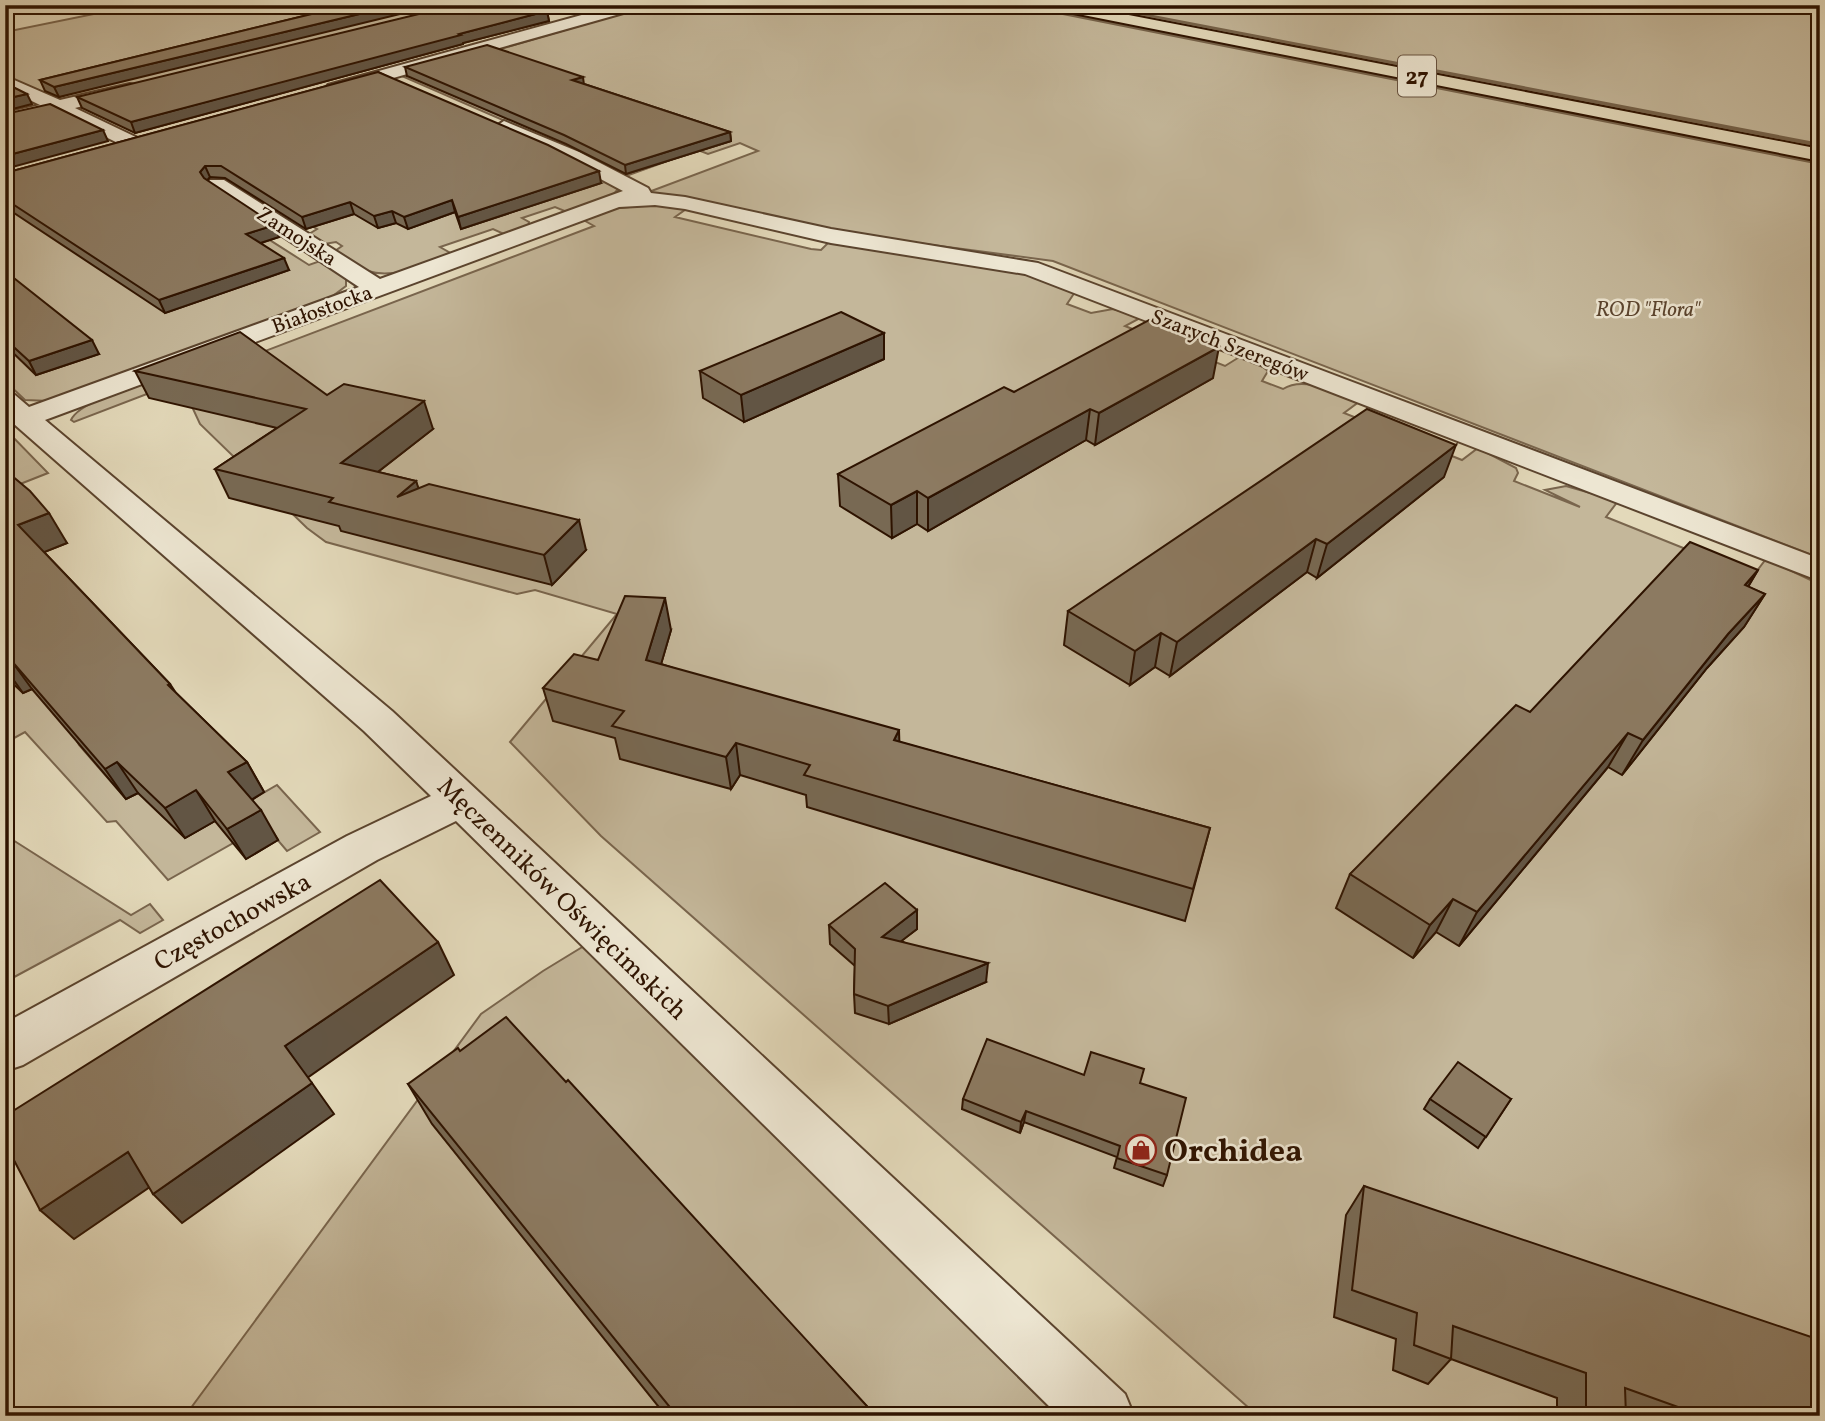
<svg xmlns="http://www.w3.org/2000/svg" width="1825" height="1421" viewBox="0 0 1825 1421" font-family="Vollkorn,serif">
	<rect width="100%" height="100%" fill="#e3d9ba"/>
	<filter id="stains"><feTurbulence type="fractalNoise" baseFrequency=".00286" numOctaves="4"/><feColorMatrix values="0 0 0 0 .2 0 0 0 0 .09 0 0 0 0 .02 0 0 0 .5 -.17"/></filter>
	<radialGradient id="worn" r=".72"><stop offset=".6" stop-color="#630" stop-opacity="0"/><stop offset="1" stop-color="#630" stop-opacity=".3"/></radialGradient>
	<g fill="#c4b79a" stroke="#79654d" stroke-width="2">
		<polygon points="138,5 458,5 58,103 5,78 5,32"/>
		<polygon points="651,5 1032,5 1820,160 1820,558 1053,261 841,233 646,193 758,151 740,143 708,154 698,150 629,175 404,77"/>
		<polygon points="1077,5 1804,5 1820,9 1820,149"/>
		<path d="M149 148 600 175 619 188 612 196 567 212 555 207 522 218 529 222 528 227 506 235 493 229 440 247 454 255C429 263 394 280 368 271 357 268 345 257 335 251L342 246 336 242 324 244 309 234 317 229 310 225 297 227 239 188 243 186 238 176 209 184Z"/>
		<polygon points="5,185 191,190 309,265 320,261 346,278 346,286 330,298 50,401 25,400 5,381"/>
		<path d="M652 205 689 207 675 217 811 249 821 250 832 239 1021 269 1075 292 1067 304 1091 313 1113 309 1142 317 1125 326 1225 366 1241 356 1256 362 1268 371 1262 381 1283 389C1305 375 1338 394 1360 401L1344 413 1462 460 1478 448 1516 468 1518 473 1514 481 1580 507 1545 490 1566 486 1618 501 1606 517 1753 576 1766 559 1817 583 1820 587V1416H1258L601 836 510 742 617 614 535 590 517 594 326 542 307 528 200 424 181 383 594 226 580 218 608 209Z"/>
		<path d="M161 377 173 384 74 422 71 420C79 401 141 384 161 377Z"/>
		<polygon points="5,429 48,473 5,490"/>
		<polygon points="5,669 47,682 79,745 126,799 140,791 185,838 277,785 320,832 287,851 265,825 168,880 116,821 107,822 25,732 5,743"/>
		<polygon points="5,835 131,915 150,904 163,920 140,933 120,920 5,982"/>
		<polygon points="602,935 1103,1416 185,1416 481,1014 543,971"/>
	</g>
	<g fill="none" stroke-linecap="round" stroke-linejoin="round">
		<g fill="#75624a" fill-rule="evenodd">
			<polygon points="1012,5 1025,5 1820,161 1820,165"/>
			<polygon points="1088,5 1101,5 1820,143 1820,147"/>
		</g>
		<g stroke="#5b442e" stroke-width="4">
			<g id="minor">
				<polygon points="618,5 643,5 641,8 340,93 334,94 325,89 328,85"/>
				<polygon points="5,76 60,100 130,84 136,85 139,89 136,93 75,108 142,140 145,144 135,150 128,148 55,112 5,125 5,113 40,105 5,88"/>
				<polygon points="504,121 579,152 648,188 651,193 685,197 831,229 1038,263 1820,559 1820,581 1025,274 831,243 685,209 655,205 619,207 45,420 392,711 1125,1394 1134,1416 1059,1416 456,821 377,860 23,1065 5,1071 5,1023 347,836 431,796 364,731 14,424 5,416 5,393 15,395 29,407 359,287 210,188 207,184 210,180 224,180 380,279 623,191 565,160 497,131 495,127"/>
			</g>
		</g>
		<g stroke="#2e1300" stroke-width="4">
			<polygon id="primary" points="1046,5 1077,5 1820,149 1820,161 1053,9"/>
		</g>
		<use href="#minor" fill="#ede6d2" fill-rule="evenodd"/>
		<use href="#primary" fill="#e3d9ba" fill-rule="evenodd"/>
	</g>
	<g fill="#786953" stroke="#2e1300" stroke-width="2">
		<polygon points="349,5 59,97 45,91 40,80"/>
		<polygon points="547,11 549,21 463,43 463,44 135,133 82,108 77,97"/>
		<polygon points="405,67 584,84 730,132 731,141 626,174 566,144 407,76"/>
		<polygon points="378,72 601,183 461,229 455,212 408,229 396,223 378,228 354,214 306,229 225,178 210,177 207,181 279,237 261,243 289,270 165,313 5,207 5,173"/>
		<polygon points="5,271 99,354 36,375 7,347 5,348"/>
		<polygon points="884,359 744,422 703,398 700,371"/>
		<polygon points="135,371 327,395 433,429 378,472 416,481 418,489 586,550 552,585 341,531 339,526 229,498 215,469 277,428 149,398"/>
		<polygon points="1213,378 1095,445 1086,440 928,531 917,524 892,538 840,506 838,474 1014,392"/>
		<polygon points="5,470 67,543 44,552 170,684 176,693 247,762 264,792 252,800 278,840 246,859 215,821 185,838 138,793 126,799 32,689 23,693 5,676"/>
		<polygon points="1444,477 1317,578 1307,572 1170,676 1155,667 1130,685 1064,645 1068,611"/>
		<polygon points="1758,570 1748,587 1765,594 1744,627 1707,668 1622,775 1608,767 1459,946 1436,932 1413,958 1336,908 1350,874 1530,712"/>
		<polygon points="671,630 661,664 899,742 1210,828 1185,921 807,807 806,795 740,775 731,789 620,759 615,738 553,721 543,688"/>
		<polygon points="917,910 917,929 901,941 986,982 889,1024 855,1013 854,994 855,966 830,944 829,925"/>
		<polygon points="566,1082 876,1416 666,1416 432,1124 408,1084"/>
		<polygon points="1140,1083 1167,1175 1163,1186 1114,1168 1117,1157 1024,1122 1020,1133 962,1109 963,1099"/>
		<polygon points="1430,1099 1511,1099 1478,1148 1424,1109"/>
		<polygon points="1364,1186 1820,1416 1557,1416 1557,1398 1451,1359 1428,1384 1393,1370 1396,1339 1334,1317 1346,1215"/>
	</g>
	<g fill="#625544" stroke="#2e1300" stroke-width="2">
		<polygon points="397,5 437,5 59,97 54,87"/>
		<polygon points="547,11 549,21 463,43 463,44 135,133 131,122 459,34"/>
		<polygon points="583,77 584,85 572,80"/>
		<polygon points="27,94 32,104 5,111 5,99"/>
		<polygon points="103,130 108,141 5,169 5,156"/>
		<polygon points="730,132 731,141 626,174 625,165"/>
		<polygon points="205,166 210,177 204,184 200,172"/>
		<polygon points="599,171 601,183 461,229 458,217"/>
		<polygon points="452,200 455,212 408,229 404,217"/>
		<polygon points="350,202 354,214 306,229 302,217"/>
		<polygon points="392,211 396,223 378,228 374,216"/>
		<polygon points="275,225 279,237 251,246 246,234"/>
		<polygon points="284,258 289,270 165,313 159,300"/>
		<polygon points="884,333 884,359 744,422 741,395"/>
		<polygon points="92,340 99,354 36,375 29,361"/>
		<polygon points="1219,347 1213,378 1095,445 1099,413"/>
		<polygon points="424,401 433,429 352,492 341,463"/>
		<polygon points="1090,409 1086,440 928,531 928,498"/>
		<polygon points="1456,445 1444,477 1317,578 1327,544"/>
		<polygon points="416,481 426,510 397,497"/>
		<polygon points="917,491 917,524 892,538 891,505"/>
		<polygon points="49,513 67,543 37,555 18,525"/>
		<polygon points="579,520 586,550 552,585 544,555"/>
		<polygon points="1316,539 1307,572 1170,676 1177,642"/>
		<polygon points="1758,570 1738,603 1745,585"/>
		<polygon points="1765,594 1744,627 1707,668 1622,775 1643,740 1728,634"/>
		<polygon points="665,598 671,630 653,692 646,660"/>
		<polygon points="1161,633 1155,667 1130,685 1135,651"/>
		<polygon points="10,659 32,689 23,693 5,668 5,661"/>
		<polygon points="899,730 900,762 894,740"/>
		<polygon points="1628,733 1608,767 1459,946 1477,912"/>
		<polygon points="736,743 740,775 731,789 726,757"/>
		<polygon points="117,762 138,793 126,799 105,769"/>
		<polygon points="247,762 264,792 246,803 228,772"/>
		<polygon points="196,790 215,821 185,838 165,808"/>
		<polygon points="261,810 278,840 246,859 227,829"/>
		<polygon points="1453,899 1436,932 1413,958 1430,925"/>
		<polygon points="917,910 917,929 882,956 882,937"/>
		<polygon points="438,942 454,975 307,1078 285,1046"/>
		<polygon points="988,963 986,982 889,1024 888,1006"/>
		<polygon points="312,1083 334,1114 182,1223 153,1194"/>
		<polygon points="1026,1111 1024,1122 1020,1133 1021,1122"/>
		<polygon points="128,1152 157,1182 74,1239 40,1210"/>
	</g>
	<g fill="#8c7a61" stroke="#2e1300" stroke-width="2">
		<polygon points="349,5 397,5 54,87 40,80"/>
		<polygon points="456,5 525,5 547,11 459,34 461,35 131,122 77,97"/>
		<polygon points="487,45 583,77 572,80 730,132 625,165 564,135 405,67"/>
		<polygon points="378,72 548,145 599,171 458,217 452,200 404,217 392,211 374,216 350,202 302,217 221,166 205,166 200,172 204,178 275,225 246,234 284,258 159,300 5,199 5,173"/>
		<polygon points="13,87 27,94 5,99 5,88"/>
		<polygon points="50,104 103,130 5,156 5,114"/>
		<polygon points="5,271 92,340 29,361 5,339"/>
		<polygon points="841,312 884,333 741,395 700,371"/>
		<polygon points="1149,320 1219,347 1099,413 1090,409 928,498 917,491 891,505 838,474 1004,387 1014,392"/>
		<polygon points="240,332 327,395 344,384 424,401 341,463 416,481 397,497 429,484 579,520 544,555 329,502 333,498 215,469 306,409 135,371"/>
		<polygon points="1367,409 1456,445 1327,544 1316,539 1177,642 1161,633 1135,651 1068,611"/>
		<polygon points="5,470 30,491 49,513 18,525 170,684 168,685 247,762 228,772 261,810 227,829 196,790 165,808 117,762 105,769 10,659 5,661"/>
		<polygon points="1690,542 1758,570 1745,585 1765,594 1728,634 1643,740 1628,733 1477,912 1453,899 1430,925 1350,874 1516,705 1530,712"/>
		<polygon points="625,596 665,598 646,660 899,730 894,740 1210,828 1193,889 804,775 810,765 736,743 726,757 612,726 624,711 543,688 574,654 598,660"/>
		<polygon points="380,880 438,942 285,1046 312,1083 153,1194 128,1152 40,1210 5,1143 5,1116"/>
		<polygon points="885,883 917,910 882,937 988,963 888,1006 854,994 855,949 829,925"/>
		<polygon points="506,1017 566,1082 568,1080 876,1416 677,1416 408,1084 458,1048 460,1051"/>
		<polygon points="987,1039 1084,1075 1091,1052 1144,1069 1140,1083 1186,1098 1167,1175 1117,1158 1120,1146 1026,1111 1021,1122 963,1099"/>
		<polygon points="1458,1062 1511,1099 1486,1137 1430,1099"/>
		<polygon points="1364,1186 1820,1340 1820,1416 1703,1416 1625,1388 1626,1416 1607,1416 1586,1408 1586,1373 1453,1326 1451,1359 1414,1345 1417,1313 1352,1290"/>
	</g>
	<defs>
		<g id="shop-ring" transform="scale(1.575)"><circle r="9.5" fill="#ede6d2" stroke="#8f2418" stroke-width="1.5"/><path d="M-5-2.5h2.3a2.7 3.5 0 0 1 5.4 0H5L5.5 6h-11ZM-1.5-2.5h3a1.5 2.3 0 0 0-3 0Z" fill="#8f2418"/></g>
	</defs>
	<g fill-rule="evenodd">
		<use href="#shop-ring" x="1141" y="1150"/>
	</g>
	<g text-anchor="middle" stroke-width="5" stroke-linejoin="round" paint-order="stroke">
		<g font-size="21" fill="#2e1300" stroke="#ede6d2">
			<text transform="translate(297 236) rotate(33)" y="7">Zamojska</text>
			<text transform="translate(322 309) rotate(-20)" y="7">Białostocka</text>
			<text transform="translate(1230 345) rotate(21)" y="7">Szarych Szeregów</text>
		</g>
		<g font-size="21" font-style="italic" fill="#5b442e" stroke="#ede6d2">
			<text x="1648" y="316">ROD "Flora"</text>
		</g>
		<rect fill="#ede6d2" stroke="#67523f" stroke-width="2" x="1398" y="55.5" width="38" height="41" rx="5"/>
		<g font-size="24" font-weight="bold" fill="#2e1300">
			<text x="1417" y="84">27</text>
		</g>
		<g font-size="26" fill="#2e1300" stroke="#ede6d2">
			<text transform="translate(563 898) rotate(44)" y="9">Męczenników Oświęcimskich</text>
			<text transform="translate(232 921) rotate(-29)" y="9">Częstochowska</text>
		</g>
		<g font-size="32" font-weight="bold" fill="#2e1300" stroke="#ede6d2" text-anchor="start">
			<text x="1164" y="1161">Orchidea</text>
		</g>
	</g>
	<rect width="1825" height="1421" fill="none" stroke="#e3d9ba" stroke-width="28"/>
	<rect x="7" y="7" width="1811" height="1407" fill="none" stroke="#2e1300" stroke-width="3.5"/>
	<rect x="14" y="14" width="1797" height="1393" fill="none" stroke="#2e1300" stroke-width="2"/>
	<rect width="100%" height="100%" filter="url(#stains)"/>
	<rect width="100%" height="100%" fill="url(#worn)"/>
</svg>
